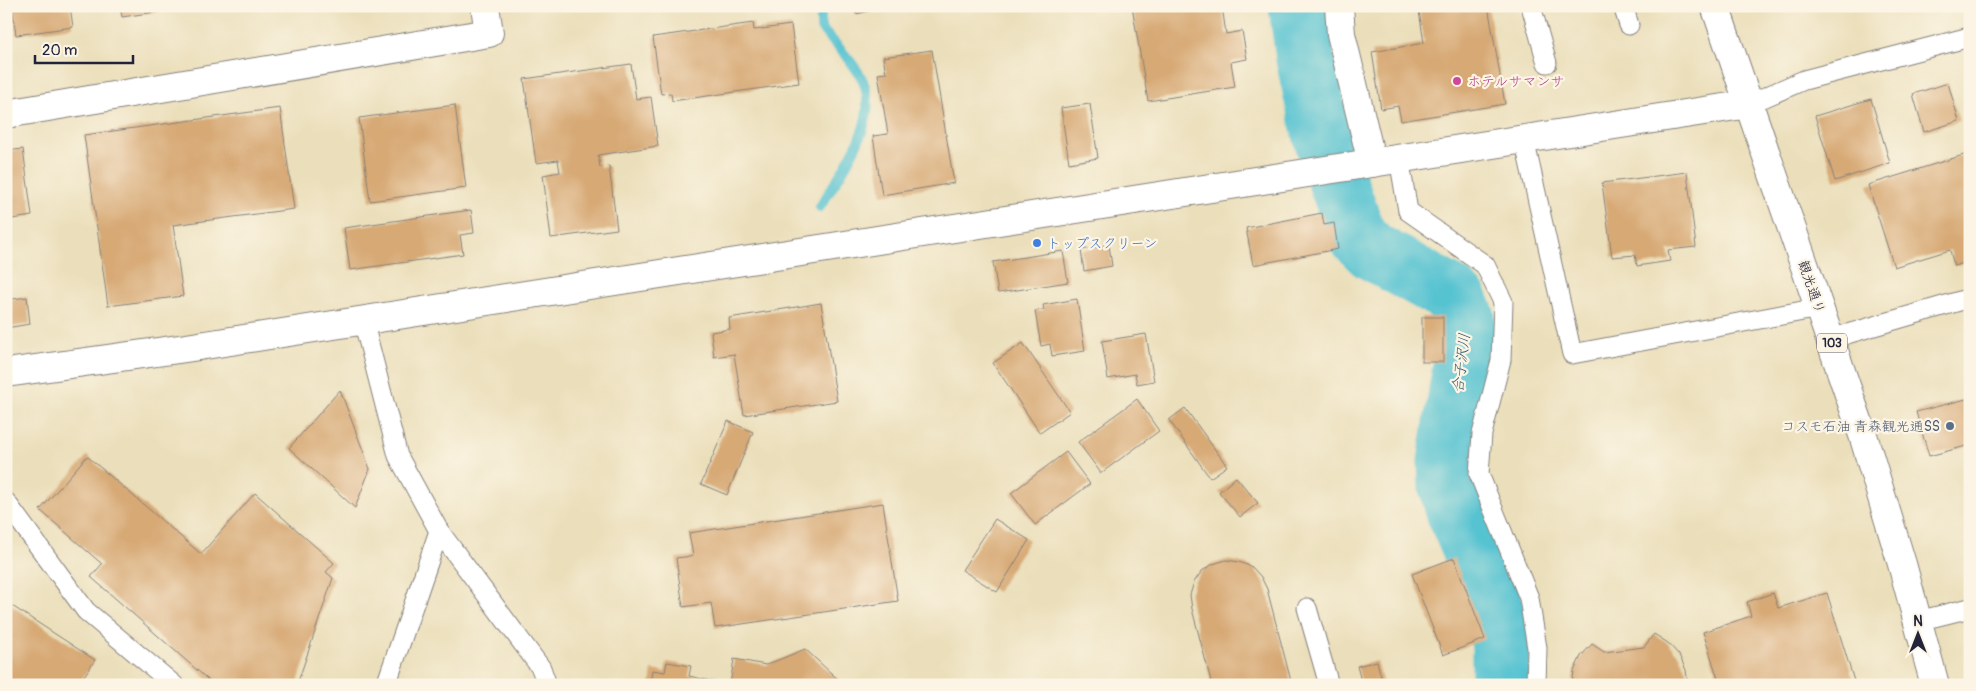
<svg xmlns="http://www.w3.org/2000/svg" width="1976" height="691" viewBox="0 0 1976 691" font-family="Pangolin,'Klee One',sans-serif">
	<rect width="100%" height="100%" fill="#fcf5e5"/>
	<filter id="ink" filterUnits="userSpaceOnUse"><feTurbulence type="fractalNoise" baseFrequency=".02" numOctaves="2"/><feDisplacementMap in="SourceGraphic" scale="10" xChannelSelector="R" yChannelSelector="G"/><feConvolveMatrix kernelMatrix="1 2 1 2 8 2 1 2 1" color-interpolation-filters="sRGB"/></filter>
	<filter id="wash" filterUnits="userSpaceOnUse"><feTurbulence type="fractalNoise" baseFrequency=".0096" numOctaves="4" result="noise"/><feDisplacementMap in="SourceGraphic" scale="20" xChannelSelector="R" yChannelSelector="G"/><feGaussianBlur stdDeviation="1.12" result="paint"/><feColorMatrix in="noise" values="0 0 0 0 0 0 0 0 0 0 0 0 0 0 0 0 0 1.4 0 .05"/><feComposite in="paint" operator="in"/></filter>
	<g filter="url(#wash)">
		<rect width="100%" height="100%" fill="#ebdfbb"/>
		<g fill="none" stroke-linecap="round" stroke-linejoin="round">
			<path stroke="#57c3d1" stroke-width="10" d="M820 207C841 171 885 118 860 75 850 58 834 43 821 28V6"/>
			<polyline stroke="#57c3d1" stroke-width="59" points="1298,6 1305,58 1318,118 1327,152 1357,236 1372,251 1450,294 1460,303 1466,318 1465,347 1447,462 1448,486 1455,511 1492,598 1501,646 1501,685"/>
		</g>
		<g id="blocks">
			<g fill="#d7a974">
				<polygon points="12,6 70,6 73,27 16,35"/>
				<polygon points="120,6 174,6 175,9 122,17"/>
				<polygon points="855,6 885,6 885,7 856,14"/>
				<polygon points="1132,6 1222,6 1226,34 1242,31 1247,59 1231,62 1235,87 1148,101"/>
				<polygon points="1444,6 1488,6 1505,104 1401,121 1398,106 1381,109 1372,52 1424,43 1419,11"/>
				<polygon points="753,23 754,30 791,25 799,83 672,101 671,93 661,94 653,37"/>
				<polygon points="932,50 954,183 882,195 873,136 888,134 878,74 886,73 883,57"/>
				<polygon points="631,64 636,99 651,97 658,146 598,155 600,167 609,166 617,229 551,238 543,175 560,172 558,160 536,163 524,79"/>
				<polygon points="1948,83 1959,121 1924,132 1913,94"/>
				<polygon points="1871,99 1890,163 1835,181 1815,116"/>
				<polygon points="1090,104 1098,158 1069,163 1061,108"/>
				<polygon points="455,105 466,188 370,201 359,118"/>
				<polygon points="280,108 294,209 173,225 183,296 108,306 84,135"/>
				<polygon points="23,149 32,216 6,220 6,151"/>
				<polygon points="1970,153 1970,261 1954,266 1950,250 1894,267 1868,185"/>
				<polygon points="1687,172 1696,247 1668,250 1670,261 1637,266 1635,255 1612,257 1602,183"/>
				<polygon points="471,210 474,233 460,235 463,254 350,270 344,228"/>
				<polygon points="1322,213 1324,225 1334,223 1338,249 1253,265 1246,228"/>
				<polygon points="1109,245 1112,266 1084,271 1081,250"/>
				<polygon points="1063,251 1068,282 998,293 993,262"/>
				<polygon points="27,297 30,324 6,328 6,300"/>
				<polygon points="1077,299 1085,351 1052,356 1050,344 1041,346 1035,311 1044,310 1043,305"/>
				<polygon points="821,303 837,401 744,415 734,354 714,357 711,332 730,329 729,318"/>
				<rect x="1422" y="317" width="21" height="45"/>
				<polygon points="1146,334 1154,381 1137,384 1135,374 1108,379 1102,341"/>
				<polygon points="1023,343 1070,412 1040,433 993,363"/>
				<polygon points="340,390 370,469 355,508 289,448"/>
				<polygon points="1970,398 1970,445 1929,456 1916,412"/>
				<polygon points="1137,399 1159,431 1101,473 1078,442"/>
				<polygon points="1185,408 1227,466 1210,478 1169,420"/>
				<polygon points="728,421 753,432 727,495 701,484"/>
				<polygon points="1066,452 1090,484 1035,525 1011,493"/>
				<polygon points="87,456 201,554 255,493 334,563 326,572 333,578 297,685 214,685 91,577 102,564 40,510"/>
				<polygon points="1236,477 1258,503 1240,517 1219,492"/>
				<polygon points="883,503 898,601 715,628 711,603 683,607 676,558 693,556 689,533"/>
				<polygon points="995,519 1029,540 997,592 962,570"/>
				<polygon points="1454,558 1485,639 1443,655 1412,574"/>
				<polygon points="1226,560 1239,562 1252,567 1261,577 1267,589 1292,685 1212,685 1192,609 1190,595 1194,582 1202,571 1213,564"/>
				<polygon points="1773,593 1778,608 1827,593 1854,681 1843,685 1720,685 1703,632 1751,616 1747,602"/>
				<polygon points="6,602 95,660 78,685 6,683"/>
				<polygon points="1654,634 1668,643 1679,655 1686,670 1688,685 1572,685 1574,671 1581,656 1592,644 1604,652 1644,647"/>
				<polygon points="805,649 844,685 730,685 734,659 766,665"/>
				<polygon points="1377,661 1383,685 1362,685 1357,666"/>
				<polygon points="667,662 691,666 689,676 729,685 650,685 652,670 665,672"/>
				<polygon points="880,681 881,685 867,685 867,684"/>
				<polygon points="1395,681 1396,685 1384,685 1384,684"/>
			</g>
		</g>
	</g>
	<g filter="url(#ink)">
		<use href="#blocks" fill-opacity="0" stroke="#86807b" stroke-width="1"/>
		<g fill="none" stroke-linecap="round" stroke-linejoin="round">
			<g stroke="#86807b" stroke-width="21">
				<g id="service">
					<polyline points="1531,6 1547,63"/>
					<polyline points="1623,6 1629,25"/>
					<polyline points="1749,104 1804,80 1970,37"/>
					<polyline points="1524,139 1572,354 1819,308"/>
					<polyline points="1399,158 1408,211 1485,265 1503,302 1501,360 1482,434 1479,474 1529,598 1537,648 1536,685"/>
					<polyline points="363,320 398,456 439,531 541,668 547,685"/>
					<polyline points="1830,339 1970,298"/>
					<polyline points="6,502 86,611 174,685"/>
					<polyline points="1307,608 1329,685"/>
					<polyline points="1918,621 1970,608"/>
					<polyline points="386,685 439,531"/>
				</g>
			</g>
			<g stroke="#86807b" stroke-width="30">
				<g id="minor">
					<polyline points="1339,6 1341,34 1372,163"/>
					<polyline points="6,114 489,33 485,6"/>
				</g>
			</g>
			<g stroke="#86807b" stroke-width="30">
				<polyline id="tertiary" points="6,373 186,348 1749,104"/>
			</g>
			<g stroke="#86807b" stroke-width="30">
				<polyline id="trunk" points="1715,6 1863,435 1902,564 1935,685"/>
			</g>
			<use href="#service" stroke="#fff" stroke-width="19"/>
			<use href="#minor" stroke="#fff" stroke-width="28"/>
			<use href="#tertiary" stroke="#fff" stroke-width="28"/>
			<use href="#trunk" stroke="#fff" stroke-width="28"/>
		</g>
	</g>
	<circle fill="#d1479c" stroke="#fcf5e5" stroke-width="2" cx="1457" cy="81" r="5"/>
	<circle fill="#3f7fe0" stroke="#fcf5e5" stroke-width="2" cx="1037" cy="243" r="5"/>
	<circle fill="#5c6f8a" stroke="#fcf5e5" stroke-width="2" cx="1950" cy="426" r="5"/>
	<g text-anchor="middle" stroke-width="4.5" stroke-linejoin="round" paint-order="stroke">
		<rect fill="#fcf5e5" stroke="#63616e" stroke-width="1" x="1817" y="333.5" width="30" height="19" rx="4"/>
		<g font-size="12" font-weight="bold" fill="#22223b">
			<text x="1832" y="347">103</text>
		</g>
		<g font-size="14" fill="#b23c85" stroke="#fcf5e5" text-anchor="start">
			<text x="1467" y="86">ホテルサマンサ</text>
		</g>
		<g font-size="14" fill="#366cbe" stroke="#fcf5e5" text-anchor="start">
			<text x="1047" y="248">トップスクリーン</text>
		</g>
		<g font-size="14" fill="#22223b" stroke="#fcf5e5">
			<text transform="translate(1812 287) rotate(71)" y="5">観光通り</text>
		</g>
		<g font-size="14" fill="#4e5e75" stroke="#fcf5e5" text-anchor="end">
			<text x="1940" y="431">コスモ石油 青森観光通SS</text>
		</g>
		<g font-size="15" font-style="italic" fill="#355a70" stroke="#fcf5e5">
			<text transform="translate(1461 363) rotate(-83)" y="5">合子沢川</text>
		</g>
	</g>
	<rect width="1976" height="691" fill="none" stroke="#fcf5e5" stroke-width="25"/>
	<g transform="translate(1918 634)" stroke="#fcf5e5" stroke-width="4" paint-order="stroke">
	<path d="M0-4L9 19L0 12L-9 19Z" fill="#22223b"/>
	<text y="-8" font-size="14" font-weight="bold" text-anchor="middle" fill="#22223b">N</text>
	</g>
	<path d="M35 55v8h98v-8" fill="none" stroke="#22223b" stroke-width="2.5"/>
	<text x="42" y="55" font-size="15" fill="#22223b" stroke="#fcf5e5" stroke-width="4" paint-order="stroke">20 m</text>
</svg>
